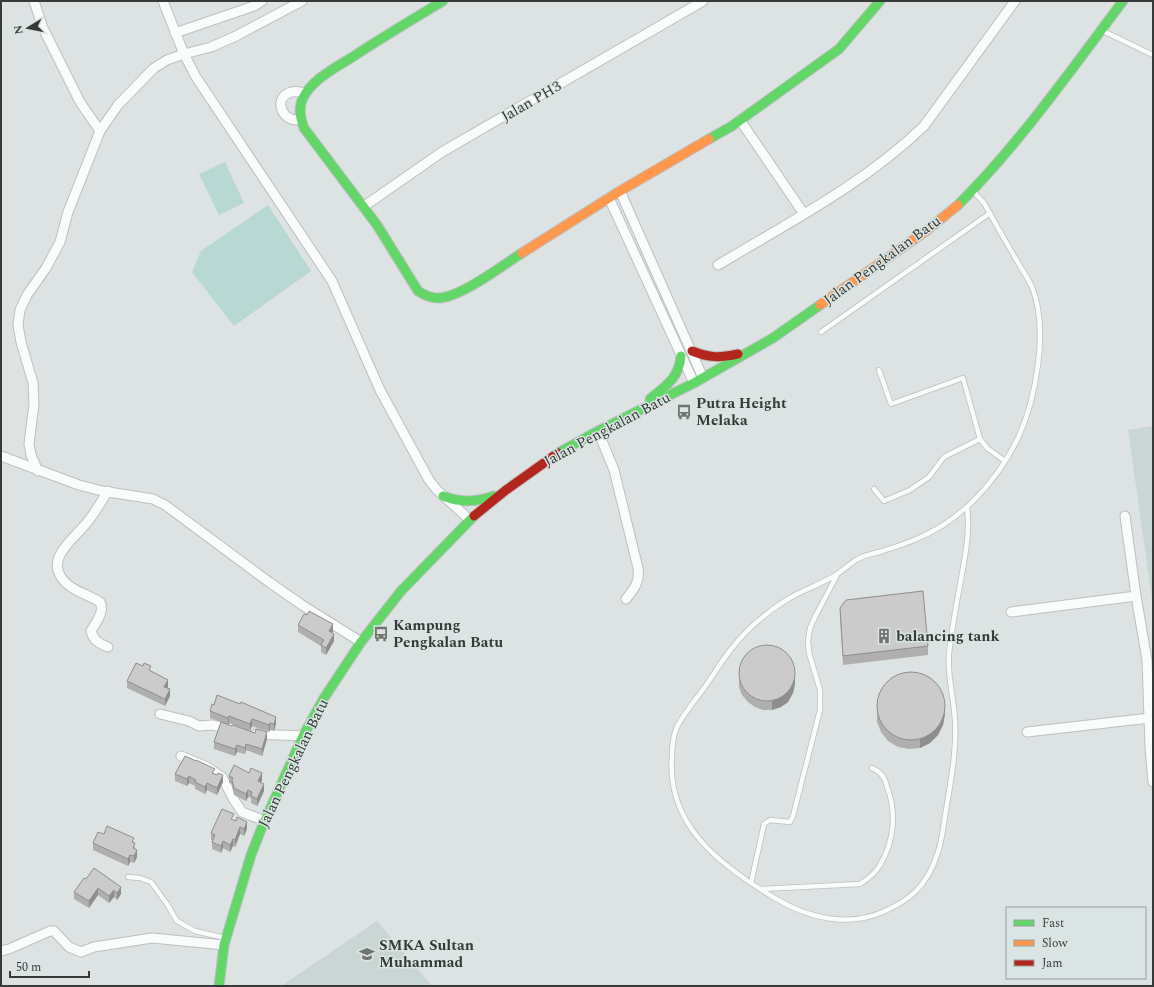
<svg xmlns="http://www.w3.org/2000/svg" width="1154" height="987" viewBox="0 0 1154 987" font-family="Spectral,serif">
	<rect width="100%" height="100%" fill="#dde2e2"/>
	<g fill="#cad6d4">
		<polygon points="1153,426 1153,606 1128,430"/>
		<polygon points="377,921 432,986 281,986"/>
	</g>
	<g fill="#b8d8d3">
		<polygon points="225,162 244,203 219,215 199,174"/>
		<polygon points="268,205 311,271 234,326 192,272 201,251"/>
	</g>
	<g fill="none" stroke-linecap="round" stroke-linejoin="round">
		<g stroke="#bcc0c0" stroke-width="6">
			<g id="lane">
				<polyline points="1103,31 1153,55"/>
				<polyline points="821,332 990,213"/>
				<polyline points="879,370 891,404 963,378 980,439 987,448 1005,461"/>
				<polyline points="874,489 884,501 910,490 929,477 944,457 980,439"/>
				<path d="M967 507C970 530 966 551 962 574 957 600 952 627 949 654 947 676 954 698 955 720 957 751 950 786 945 816 943 828 942 841 938 852 934 865 926 881 916 891 908 899 896 906 885 911 848 928 807 918 773 897 720 865 666 825 672 756 672 746 673 736 677 727 684 713 698 697 707 684 715 672 723 659 732 648 747 629 767 612 788 599 803 590 819 585 834 576 843 571 850 563 858 559 864 555 872 554 879 552 891 548 903 545 914 540 960 522 997 482 1018 438 1036 399 1049 329 1032 287 1028 278 1022 270 1017 261 1006 242 995 223 984 203L974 192"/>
				<polyline points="128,877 140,878 151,882 167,904 177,921 195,931 225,938"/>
				<polyline points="751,883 764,824 770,820 790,822 793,816 820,710 820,690 809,653 808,641 810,628 816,615 837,575"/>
				<path d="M761 889 860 884C868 879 875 874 880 865 894 842 897 812 887 787 886 782 883 776 880 773 878 771 874 769 872 768"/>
			</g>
		</g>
		<g stroke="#bcc0c0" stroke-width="11">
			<g id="street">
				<polyline points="34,1 43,28 80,102 100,131"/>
				<polyline points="163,1 184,54 196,77 332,281 380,390 429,480 437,490 470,520"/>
				<polyline points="175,33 254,6 262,1"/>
				<path d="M301 120C298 120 294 120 291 119 281 115 276 100 287 94 293 90 300 92 306 93"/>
				<polyline points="740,120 804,214"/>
				<polyline points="620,191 703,378"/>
				<polyline points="609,198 694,383"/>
				<polyline points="363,207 442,152 703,1"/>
				<path d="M718 265C788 223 864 184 924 126L1015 1"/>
				<path d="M598 431 614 470 638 568C640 581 635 588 626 599"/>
				<polyline points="1,456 79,485 102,491 153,499 165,505 269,582 302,605 361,642"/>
				<polyline points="38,471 31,455 29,444 34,404 33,383 21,342 18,325 20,310 27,295 46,268 60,242 68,212 100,131 118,105 154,68 167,60 184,54 211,47 234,37 302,1"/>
				<path d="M108 491C100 503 93 517 83 527 72 540 48 558 61 577 69 590 87 594 100 602 105 612 96 622 91 631 94 642 99 643 108 647"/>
				<polyline points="1125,516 1136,596 1147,660 1150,747 1153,782"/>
				<polyline points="1011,612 1136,596"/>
				<polyline points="160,714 189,721 199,726 212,725 232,729"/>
				<polyline points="1027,732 1150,718"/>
				<polyline points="256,734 303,736"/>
				<polyline points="181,756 207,767 222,777 234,800 242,812 265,821"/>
				<polyline points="1,951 9,949 50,931 54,931 69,947 81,952 94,947 152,938 224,945"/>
			</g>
		</g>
		<g stroke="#bcc0c0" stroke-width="11">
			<g id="fast">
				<path d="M443 1C413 19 383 37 354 56 337 67 312 79 303 98 298 108 300 118 304 128L377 225 418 291C424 295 431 298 438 298 460 298 503 265 522 253"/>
				<polyline points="709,139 732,126 839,49 880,1"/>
				<path d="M958 205C1020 143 1071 70 1123 1"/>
				<path d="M650 399C666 386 679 378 681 356"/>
				<polyline points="558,453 598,431 694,383 773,338 820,305"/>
				<path d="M443 496C461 503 476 502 494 496"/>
				<polyline points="219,986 224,945 251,855 262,827 303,736 324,698 361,642 401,591 474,516"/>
			</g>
		</g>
		<g stroke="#bcc0c0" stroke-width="11">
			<g id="slow">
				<polyline points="522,253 620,191 709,139"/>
				<polyline points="820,305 926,231 958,205"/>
			</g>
		</g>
		<g stroke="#bcc0c0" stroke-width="11">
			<g id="jam">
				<path d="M692 351C710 358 719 358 738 354"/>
				<polyline points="474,516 506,490 558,453"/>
			</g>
		</g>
		<use href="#lane" stroke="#fafbfb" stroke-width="4.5"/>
		<use href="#street" stroke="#fafbfb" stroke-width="9"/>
		<use href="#fast" stroke="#63d668" stroke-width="9"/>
		<use href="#slow" stroke="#ff974d" stroke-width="9"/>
		<use href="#jam" stroke="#b3261e" stroke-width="9"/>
	</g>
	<g fill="#afafaf" fill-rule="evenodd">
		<polygon points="840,608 928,646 928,655 843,665 840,617"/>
		<polygon points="298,625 333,631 332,633 334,641 326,655 321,652 321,646 298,632"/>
		<polygon points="739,669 795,684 793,693 788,702 781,707 772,710 763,710 755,707 748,702 742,695 739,687"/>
		<polygon points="151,671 168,687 167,688 170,696 165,706 127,688 127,681"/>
		<polygon points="877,701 945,714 943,725 938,735 930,743 920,748 909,749 898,747 888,741 881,732 877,722"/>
		<path d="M210 711 276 724 274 731 270 730 269 732 252 726 250 731 267 739 262 756 246 750 245 754 237 752 235 756 214 749V742L221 722 210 718ZM229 723 245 729 228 725Z"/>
		<polygon points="196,761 215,774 223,782 217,795 207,790 205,794 195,789 195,786 189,783 187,786 175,781 175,774"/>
		<polygon points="229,776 262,780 261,782 264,791 257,806 251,803 251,798 248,797 246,801 234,795 232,787 232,784 229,783"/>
		<polygon points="234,820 247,829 244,836 240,834 235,847 233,846 230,852 223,848 221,853 212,849 212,842 213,840 211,840 211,833"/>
		<polygon points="104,834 134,843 137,857 134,863 130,862 128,866 93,850 93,843"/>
		<polygon points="86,879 121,894 117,900 114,897 109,903 98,895 89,908 74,899 74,892"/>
	</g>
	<g fill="#8e8e8f">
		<polygon points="333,624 333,631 329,638 329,631"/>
		<polygon points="334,634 334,641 326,655 326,648"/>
		<polygon points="795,675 795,684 793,693 788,702 781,707 772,710 772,701"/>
		<polygon points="168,680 168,687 164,694 164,687"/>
		<polygon points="170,689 170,696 165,706 165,699"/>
		<polygon points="945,705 945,714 943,725 938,735 930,743 920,748 920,739"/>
		<polygon points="229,716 229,723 228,725 228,718"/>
		<polygon points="276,717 276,724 274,731 274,724"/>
		<polygon points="252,719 252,726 250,731 250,724"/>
		<polygon points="270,723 270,730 269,732 269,725"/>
		<polygon points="267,732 267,739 262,756 262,749"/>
		<polygon points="246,744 246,750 245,754 245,748"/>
		<polygon points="237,745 237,752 235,756 235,749"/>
		<polygon points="262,773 262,780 258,788 258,781"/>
		<polygon points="223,775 223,782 217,795 217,788"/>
		<polygon points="189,776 189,783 187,786 187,779"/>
		<polygon points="207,783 207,790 205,794 205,787"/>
		<polygon points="264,784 264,791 257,806 257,799"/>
		<polygon points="248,790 248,797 246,801 246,794"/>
		<polygon points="247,822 247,829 244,836 244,829"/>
		<polygon points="240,827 240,834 235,847 235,840"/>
		<polygon points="233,839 233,846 230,852 230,845"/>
		<polygon points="223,841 223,848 221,853 221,846"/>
		<polygon points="137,850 137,857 134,863 134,856"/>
		<polygon points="130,855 130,862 128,866 128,859"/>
		<polygon points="121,887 121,894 117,900 117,893"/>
		<polygon points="98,888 98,895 89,908 89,901"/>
		<polygon points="114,890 114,897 109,903 109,896"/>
	</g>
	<g fill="#cbcbcc" stroke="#8e8e8f">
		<polygon points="923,591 928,646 843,656 840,608 846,600"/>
		<polygon points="309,611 333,624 329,631 334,634 326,648 321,645 324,640 298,625 304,614 307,615"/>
		<circle cx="767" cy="673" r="28"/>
		<polygon points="136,663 143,666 144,663 151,666 149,670 168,680 164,687 170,689 165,699 127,681"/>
		<circle cx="911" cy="706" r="34"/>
		<polygon points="217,695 240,704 241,702 276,717 274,724 270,723 269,725 252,719 250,724 229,716 228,718 210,711 212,704 214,705"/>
		<polygon points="221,722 232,726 233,725 255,733 256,729 267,732 262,749 246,744 245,748 237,745 235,749 214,742"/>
		<polygon points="185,756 196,761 196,760 215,769 212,773 217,775 218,773 223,775 217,788 207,783 205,787 195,782 196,780 189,776 187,779 175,774"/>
		<polygon points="234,765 249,773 251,768 262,773 258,781 264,784 257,799 251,796 252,792 248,790 246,794 234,788 232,780 233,778 229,776"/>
		<polygon points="222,809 234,814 231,819 236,821 237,817 247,822 244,829 240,827 235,840 233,839 230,845 223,841 221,846 212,842 215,835 211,833"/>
		<polygon points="107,826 134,838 132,842 135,843 133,848 137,850 134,856 130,855 128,859 93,843 98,832 104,834"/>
		<polygon points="94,868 121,887 117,893 114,890 109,896 98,888 89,901 74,892 84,878 86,879"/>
	</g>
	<defs>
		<g id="bus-bare" transform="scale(1.2)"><path d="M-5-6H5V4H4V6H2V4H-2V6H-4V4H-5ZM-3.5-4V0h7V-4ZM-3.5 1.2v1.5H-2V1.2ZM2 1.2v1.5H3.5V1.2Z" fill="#707574" stroke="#dae5e3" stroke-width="2.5" paint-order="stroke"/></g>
		<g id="building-bare" transform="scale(1.2)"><path d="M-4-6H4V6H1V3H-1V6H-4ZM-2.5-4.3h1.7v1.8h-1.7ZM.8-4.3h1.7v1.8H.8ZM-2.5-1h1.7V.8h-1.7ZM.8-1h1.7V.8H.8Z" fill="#707574" stroke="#dae5e3" stroke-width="2.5" paint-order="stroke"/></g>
		<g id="school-bare" transform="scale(1.2)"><path d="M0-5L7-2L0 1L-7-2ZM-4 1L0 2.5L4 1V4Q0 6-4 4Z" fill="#707574" stroke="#dae5e3" stroke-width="2.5" paint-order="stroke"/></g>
	</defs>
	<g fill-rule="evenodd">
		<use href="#bus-bare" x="684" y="412"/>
		<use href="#bus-bare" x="381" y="634"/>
		<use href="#building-bare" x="884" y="636"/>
		<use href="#school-bare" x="367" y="954"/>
	</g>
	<g text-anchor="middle" stroke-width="3" stroke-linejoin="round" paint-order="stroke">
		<g font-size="15" fill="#363a39" stroke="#dae5e3">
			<text transform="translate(531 101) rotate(-30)" y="5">Jalan PH3</text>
			<text transform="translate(882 260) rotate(-36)" y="5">Jalan Pengkalan Batu</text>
			<text transform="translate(607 429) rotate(-28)" y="5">Jalan Pengkalan Batu</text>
			<text transform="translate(293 763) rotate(-64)" y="5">Jalan Pengkalan Batu</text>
		</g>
		<g font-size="15" font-weight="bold" fill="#363a39" stroke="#dae5e3" text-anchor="start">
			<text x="696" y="408">Putra Height<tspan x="696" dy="17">Melaka</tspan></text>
			<text x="393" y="630">Kampung<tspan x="393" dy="17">Pengkalan Batu</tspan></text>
			<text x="896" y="641">balancing tank</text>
			<text x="379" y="950">SMKA Sultan<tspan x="379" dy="17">Muhammad</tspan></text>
		</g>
	</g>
	<rect width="1154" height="987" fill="none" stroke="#363a39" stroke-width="4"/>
	<rect x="1006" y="907" width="140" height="72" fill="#dae5e3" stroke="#98a19f"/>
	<rect x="1014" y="920" width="20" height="6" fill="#63d668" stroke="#98a19f"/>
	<text x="1042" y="927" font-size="12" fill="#363a39">Fast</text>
	<rect x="1014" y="940" width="20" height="6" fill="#ff974d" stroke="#98a19f"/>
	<text x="1042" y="947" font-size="12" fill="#363a39">Slow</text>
	<rect x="1014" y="960" width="20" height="6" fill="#b3261e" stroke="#98a19f"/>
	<text x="1042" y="967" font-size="12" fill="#363a39">Jam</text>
	<g transform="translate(28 28) rotate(260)" stroke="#dae5e3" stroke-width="3" paint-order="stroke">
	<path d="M0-3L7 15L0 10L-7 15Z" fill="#363a39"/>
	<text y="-6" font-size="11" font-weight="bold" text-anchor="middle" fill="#363a39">N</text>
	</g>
	<path d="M10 971v6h79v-6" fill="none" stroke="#363a39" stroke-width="2"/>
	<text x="16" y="971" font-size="12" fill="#363a39" stroke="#dae5e3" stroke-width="3" paint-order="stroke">50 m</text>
</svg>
